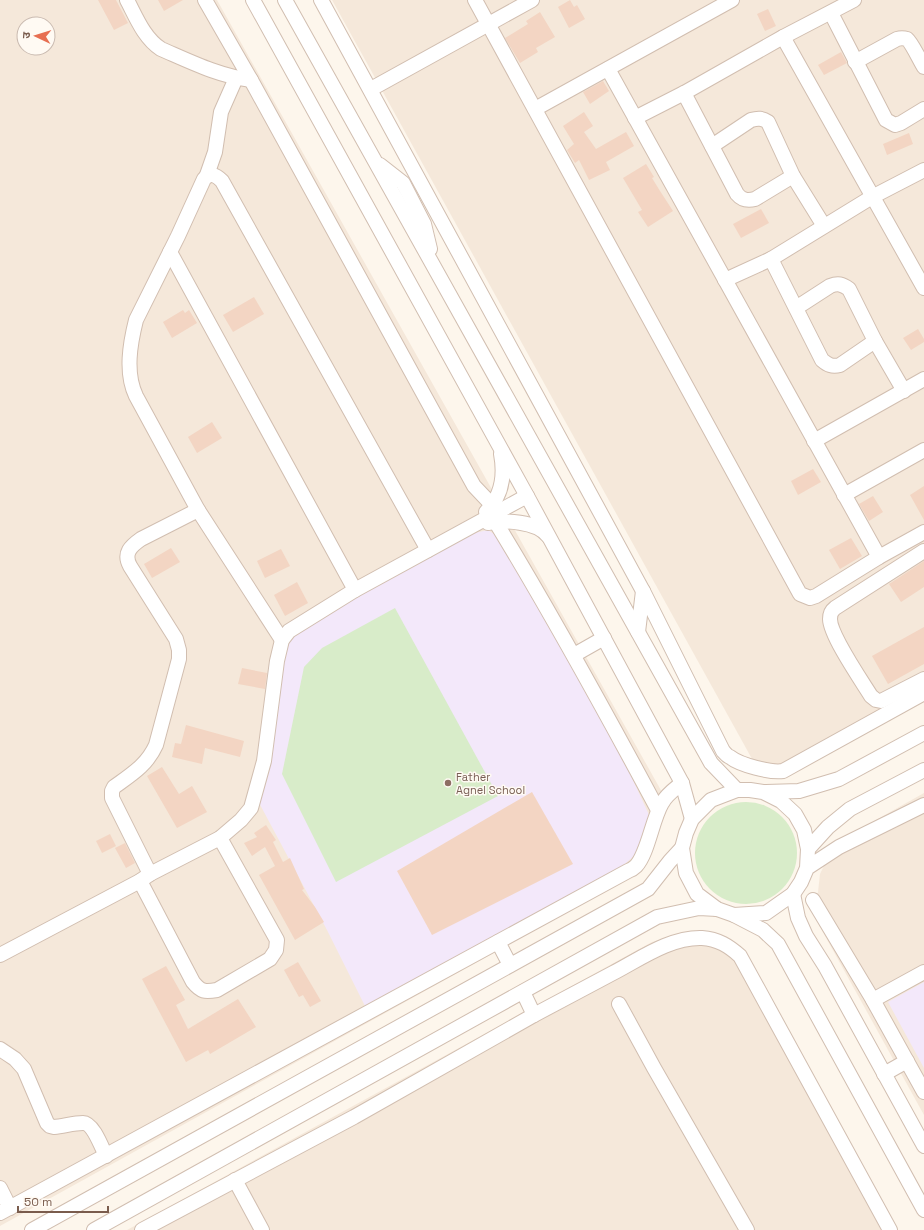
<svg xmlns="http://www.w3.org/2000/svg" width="924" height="1230" viewBox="0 0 924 1230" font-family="'Space Grotesk','Noto Sans Devanagari',sans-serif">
	<rect width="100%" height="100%" fill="#fdf6ec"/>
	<g fill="#f5e8da" fill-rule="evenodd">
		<path d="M0 0H217L667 801 642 871 0 1226ZM24 24H48V48H24Z"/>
		<polygon points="332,0 924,0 924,686 762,777"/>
		<polygon points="924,793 924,1115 819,925 816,910 820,874 835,843"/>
		<polygon points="686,933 719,934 744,954 892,1230 127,1230 652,942"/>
	</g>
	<g fill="#f3e8fa">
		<polygon points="488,530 497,536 568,658 627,767 650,817 634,856 612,875 366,1008 327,930 257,799 286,643 297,632 333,608 470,534"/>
		<polygon points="924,982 924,1068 888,1002"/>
	</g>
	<g fill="#d8ecc9">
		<polygon points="395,608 498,796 336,882 282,774 304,667 322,648"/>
		<circle cx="746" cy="853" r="51"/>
	</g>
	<g fill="#f3d5c3">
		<polygon points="98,0 116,0 128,23 114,30"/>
		<polygon points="158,0 183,0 164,11"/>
		<polygon points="570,0 574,7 577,5 585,19 569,28 558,7"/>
		<polygon points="768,9 776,26 765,31 757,14"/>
		<polygon points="540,12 555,37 536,48 538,52 520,63 505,38 528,24 526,21"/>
		<polygon points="841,52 847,63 824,75 818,65"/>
		<polygon points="603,81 609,91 590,104 583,92"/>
		<polygon points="584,112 593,126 584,132 596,149 626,132 634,146 606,162 610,170 589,180 579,160 575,163 567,150 574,144 563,126"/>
		<polygon points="909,133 913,144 887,155 883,144"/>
		<polygon points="646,164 654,177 652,178 660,191 673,211 648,227 638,212 642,210 623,178"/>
		<polygon points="761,209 769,223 741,238 733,224"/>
		<polygon points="254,297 264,314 233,332 223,315"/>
		<polygon points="183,310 185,313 189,310 197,323 172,338 163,322"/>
		<polygon points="918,329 924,339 924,342 911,350 903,338"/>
		<polygon points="212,422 222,438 197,453 188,437"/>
		<polygon points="813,469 821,482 798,495 791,481"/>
		<polygon points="924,486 924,520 910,495"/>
		<polygon points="873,496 883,512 869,521 859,504"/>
		<polygon points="851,538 862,556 840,569 829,550"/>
		<polygon points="171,548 180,562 152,578 144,564"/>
		<polygon points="281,549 290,566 265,578 257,561"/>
		<polygon points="924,561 924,587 901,602 889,584"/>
		<polygon points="297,582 308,603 285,616 274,595"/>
		<polygon points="924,627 924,664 888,684 872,656"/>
		<polygon points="242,668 267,673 265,689 238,684"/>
		<polygon points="186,725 244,741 240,757 205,748 202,764 172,757 175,743 181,744"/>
		<polygon points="162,767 179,794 192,786 207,812 177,828 147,776"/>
		<polygon points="532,792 573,864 432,935 397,871"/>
		<polygon points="266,825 276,840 273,842 283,862 290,858 304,889 302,890 315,907 324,922 295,940 259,875 275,866 265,847 252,856 244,843 257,837 254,833"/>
		<polygon points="110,834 116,846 102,853 96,841"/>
		<polygon points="125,843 135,863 126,868 115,848"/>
		<polygon points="298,962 321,1001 310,1007 303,995 299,997 284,970"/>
		<polygon points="166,966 185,1000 176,1005 188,1029 238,999 256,1027 210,1054 208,1050 186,1062 142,979"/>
	</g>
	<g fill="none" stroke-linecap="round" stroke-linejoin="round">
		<g stroke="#d1beb0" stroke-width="16">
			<g id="minor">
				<path d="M127 0C136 17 144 38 161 49 191 62 219 76 251 80"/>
				<polyline points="205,0 251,80 474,486 493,506"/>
				<polyline points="253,0 527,496 682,783 692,819"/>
				<polyline points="285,0 711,763 737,790"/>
				<path d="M321 0 643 591 723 751C725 753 727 756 730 757 740 765 771 773 783 771L924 693"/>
				<polyline points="475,0 800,594 810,598 816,596 879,557 924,532"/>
				<polyline points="831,13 886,120 895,125 901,123 924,109"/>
				<polyline points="783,37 924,288"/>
				<path d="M855 62 897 39C900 38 904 38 907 39 912 43 920 61 924 67"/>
				<polyline points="608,69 879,557"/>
				<polyline points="371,89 532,0"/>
				<path d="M684 93 737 194C742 200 747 201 755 199L793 176"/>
				<polyline points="535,109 732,0"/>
				<polyline points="635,118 684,93 783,37 854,0"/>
				<path d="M712 146 751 120C758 118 762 118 768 122L793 176 824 226"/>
				<polyline points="380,165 403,183 424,224 430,249"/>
				<polyline points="207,175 215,152 221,112 236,78"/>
				<polyline points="170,252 355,590"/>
				<path d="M771 259 822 360C828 365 832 367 840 365L875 341"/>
				<polyline points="725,280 771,259 872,197 924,170"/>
				<path d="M796 308 830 286C838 283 842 284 849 289L875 341 904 391"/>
				<polyline points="814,441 924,379"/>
				<polyline points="844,495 924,450"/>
				<path d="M486 512C502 496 505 475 501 454"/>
				<path d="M495 521C553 616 606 713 658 810"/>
				<path d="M488 523C504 520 537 521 548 536"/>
				<path d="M924 551 835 608C831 611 830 614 830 619 830 635 861 680 871 696L876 700 881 701 924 679"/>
				<polyline points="638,632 643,591"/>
				<path d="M282 640 198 510 136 396C125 373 130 344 136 320L178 236 204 179C210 172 216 175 222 181L428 550"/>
				<polyline points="574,655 604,638"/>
				<polyline points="766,792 799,791 839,779 924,733"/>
				<polyline points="808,849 828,827 850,809 924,770"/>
				<polyline points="807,868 808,849 804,830 795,814 781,801 763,792 750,790 737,790 711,800 692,819 686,833 682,848 686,873 697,894 717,909 734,915 766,913 793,894 801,882 807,868 839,847 924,805"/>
				<path d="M150 874 112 798V791L114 787C132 774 147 765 156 745L179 659V650L176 639 130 566C123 553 131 546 141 539L198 510"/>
				<path d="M140 881 193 982C201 992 205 992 217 990L270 959 276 950 277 940 220 838"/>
				<polyline points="793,894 798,918 806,936 825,966 924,1146"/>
				<polyline points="813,900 873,1000 924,1092"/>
				<polyline points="734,915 763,930 778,944 924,1210"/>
				<polyline points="498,942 510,965"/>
				<polyline points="0,955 140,881 150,874 220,838 241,820 251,808 264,761 277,661 282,640 289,631 355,590 527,496"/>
				<polyline points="873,1000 924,972"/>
				<polyline points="619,1004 654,1068 747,1230"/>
				<path d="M534 1015C560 1001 587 987 613 973 640 959 670 937 702 938 718 939 729 946 740 956L890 1230"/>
				<path d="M0 1049 15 1059 24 1069 47 1123 50 1126 54 1127C64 1126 74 1123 83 1123 93 1123 102 1148 106 1156"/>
				<polyline points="884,1074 907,1061"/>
				<polyline points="235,1180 262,1230"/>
				<polyline points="0,1188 10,1208"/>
				<path d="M0 1213 628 871C631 870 634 868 636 866 648 853 652 820 662 803 667 794 675 789 682 783"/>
				<polyline points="32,1230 648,889 670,861 682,848"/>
				<polyline points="94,1230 657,917 699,908 717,909"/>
				<polyline points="142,1230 354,1117 534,1015 523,992"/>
			</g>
		</g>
		<use href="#minor" stroke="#fff" stroke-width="14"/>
	</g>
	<circle fill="#8d6e63" stroke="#fffaf3" stroke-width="1.5" cx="448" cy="783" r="4"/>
	<g text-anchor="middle" stroke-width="3" stroke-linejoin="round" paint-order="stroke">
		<g font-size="11" fill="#785e54" stroke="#fffaf3" text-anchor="start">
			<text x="456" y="781">Father<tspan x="456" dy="13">Agnel School</tspan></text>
		</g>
	</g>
	<g transform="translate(36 36) rotate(274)"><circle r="19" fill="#fffaf3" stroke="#cabbb1"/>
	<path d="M0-3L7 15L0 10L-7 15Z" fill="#e76f51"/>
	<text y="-6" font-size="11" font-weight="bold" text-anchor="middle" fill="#7a5c4d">उ</text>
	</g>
	<path d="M18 1206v6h90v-6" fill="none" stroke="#7a5c4d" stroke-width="2"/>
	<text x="24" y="1206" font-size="12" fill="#7a5c4d" stroke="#fffaf3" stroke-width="3" paint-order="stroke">50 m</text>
</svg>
